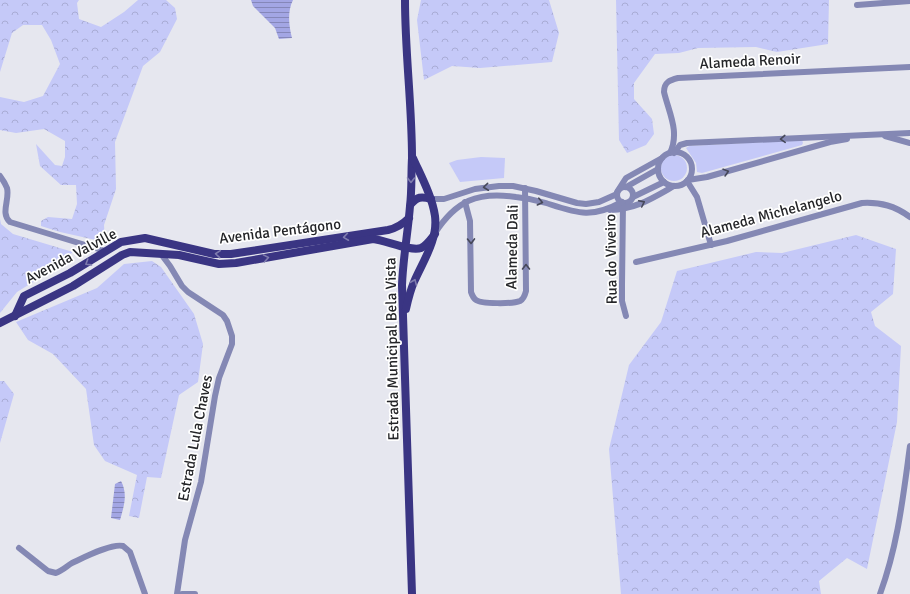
<svg xmlns="http://www.w3.org/2000/svg" width="910" height="594" viewBox="0 0 910 594" font-family="Signika,sans-serif">
	<defs>
		<pattern id="forest-crowns" width="20" height="18" patternUnits="userSpaceOnUse"><rect width="20" height="18" fill="#c5c9f8"/><path d="M2 6a3 3 0 1 1 6 0M12 15a3 3 0 1 1 6 0" fill="none" stroke="#a9acd5"/></pattern>
		<pattern id="water-rules" width="6" height="5" patternUnits="userSpaceOnUse"><rect width="6" height="5" fill="#a3a6e4"/><path d="M0 2.5h6" fill="none" stroke="#8587b9"/></pattern>
	</defs>
	<rect width="100%" height="100%" fill="#e6e7ef"/>
	<g fill="#c5c9f8">
		<polygon points="802,140 803,143 802,145 702,173 697,172 696,163 686,148 689,146"/>
		<circle cx="674" cy="168" r="13"/>
		<polygon points="481,157 505,158 504,178 460,182 449,163 457,160"/>
	</g>
	<g fill="url(#forest-crowns)">
		<polygon points="0,0 79,0 77,3 79,19 101,27 124,12 138,0 166,0 175,8 177,19 160,52 143,66 115,142 116,189 104,225 105,242 60,232 41,226 41,221 48,217 72,219 77,204 76,185 61,185 40,166 36,144 55,165 62,166 65,157 65,141 44,129 16,133 0,130 0,97 24,102 43,96 60,64 51,40 42,25 23,25 12,33 0,72"/>
		<polygon points="421,0 549,0 559,33 552,62 480,68 452,66 424,80 417,20"/>
		<polygon points="616,0 829,0 828,44 777,52 756,47 698,48 679,53 655,54 634,83 634,99 652,119 654,134 646,145 627,153 619,140"/>
		<polygon points="0,219 1,224 13,234 73,252 38,279 17,292 0,313"/>
		<polygon points="856,235 896,249 893,294 871,312 875,326 901,346 897,422 867,569 847,558 819,581 821,594 621,594 609,449 629,365 661,322 677,271 756,252 782,253"/>
		<polygon points="152,261 161,267 194,314 203,344 198,382 179,395 161,478 147,477 139,518 129,516 137,475 105,461 94,445 86,389 53,354 28,340 16,322 97,288 124,264"/>
		<polygon points="0,381 4,381 14,394 0,443"/>
	</g>
	<g fill="url(#water-rules)">
		<path d="M251 0H293C287 12 289 26 292 38L279 39 275 28 253 6Z"/>
		<path d="M121 481C128 494 124 506 120 520L111 518 115 484Z"/>
	</g>
	<g fill="none" stroke-linecap="round" stroke-linejoin="round">
		<g stroke="#8488b4" stroke-width="6">
			<polyline points="857,5 910,1"/>
			<polyline points="885,136 910,143"/>
			<circle cx="675" cy="169" r="17"/>
			<path d="M670 153C680 132 669 113 664 92 664 82 670 80 678 78L910 67"/>
			<polyline points="674,153 680,145 687,143 910,133"/>
			<path d="M0 176C3 180 5 183 7 188 10 200 0 213 10 222L105 251"/>
			<polyline points="688,180 707,177 830,142 847,139"/>
			<polyline points="687,181 697,197 711,245"/>
			<circle cx="625" cy="195" r="8"/>
			<polyline points="626,187 658,169"/>
			<polyline points="617,192 626,178 662,158"/>
			<polyline points="633,197 664,182"/>
			<polyline points="431,199 444,199 475,189 499,186 513,186 536,191 577,203 586,204 599,202 617,194"/>
			<path d="M465 202 470 221 471 292C472 295 473 298 476 300 481 304 513 304 520 301 524 299 525 295 526 291L525 188"/>
			<polyline points="623,203 622,285 622,301 626,316"/>
			<path d="M610 210C636 209 651 199 674 186"/>
			<path d="M435 233C456 201 477 191 516 197 526 198 536 200 546 203 577 213 591 219 622 202"/>
			<polyline points="161,254 170,266 182,286 188,292 223,315 227,321 232,336 232,344 219,378 215,396 201,482 185,540 177,594"/>
			<path d="M636 262 727 241 862 203C881 202 895 206 910 217"/>
			<path d="M19 548 48 571 56 573C62 571 67 566 72 563 83 558 112 543 123 546L130 552 145 594"/>
			<polyline points="182,594 195,594"/>
			<path d="M880 594C898 545 903 497 910 446"/>
		</g>
		<g stroke="#3a3583" stroke-width="8">
			<path d="M405 0C405 53 412 105 412 158 411 174 412 190 410 206 408 232 403 258 402 285L412 594"/>
			<path d="M411 204C417 197 421 196 431 199"/>
			<path d="M406 309C408 300 410 291 414 282 423 261 438 240 435 216 432 196 421 176 413 158"/>
			<path d="M15 316 24 296 70 273 121 242 145 238 214 254H231L388 230C397 228 403 224 409 218"/>
			<path d="M0 323 73 286 122 255 130 252 179 255 219 264 236 263 373 239C385 240 411 252 421 248 426 246 431 239 435 234"/>
		</g>
	</g>
	<defs><path id="oneway-chevron" d="M-2-3.5L2.5 0L-2 3.5" fill="none" stroke-width="1.6" stroke-linecap="round" stroke-linejoin="round"/></defs>
	<g stroke="#464859">
		<use href="#oneway-chevron" transform="translate(783 139) rotate(177)"/>
		<use href="#oneway-chevron" transform="translate(726 172) rotate(-16)"/>
		<use href="#oneway-chevron" transform="translate(486 187) rotate(174)"/>
		<use href="#oneway-chevron" transform="translate(540 202) rotate(13)"/>
		<use href="#oneway-chevron" transform="translate(642 203) rotate(-26)"/>
		<use href="#oneway-chevron" transform="translate(471 241) rotate(89)"/>
		<use href="#oneway-chevron" transform="translate(526 267) rotate(-90)"/>
	</g>
	<g stroke="#7f7cae">
		<use href="#oneway-chevron" transform="translate(411 180) rotate(91)"/>
		<use href="#oneway-chevron" transform="translate(346 237) rotate(172)"/>
		<use href="#oneway-chevron" transform="translate(218 254) rotate(-175)"/>
		<use href="#oneway-chevron" transform="translate(266 258) rotate(-10)"/>
		<use href="#oneway-chevron" transform="translate(88 263) rotate(148)"/>
		<use href="#oneway-chevron" transform="translate(414 282) rotate(-67)"/>
	</g>
	<g text-anchor="middle" stroke-width="3.5" stroke-linejoin="round" paint-order="stroke">
		<g font-size="15" fill="#242528" stroke="#fff">
			<text transform="translate(750 61) rotate(-3)" y="5">Alameda Renoir</text>
			<text transform="translate(771 214) rotate(-15)" y="5">Alameda Michelangelo</text>
			<text transform="translate(280 231) rotate(-7)" y="5">Avenida Pentágono</text>
			<text transform="translate(512 247) rotate(-89)" y="5">Alameda Dali</text>
			<text transform="translate(71 256) rotate(-28)" y="5">Avenida Valville</text>
			<text transform="translate(611 259) rotate(-91)" y="5">Rua do Viveiro</text>
			<text transform="translate(392 349) rotate(-91)" y="5">Estrada Municipal Bela Vista</text>
			<text transform="translate(195 438) rotate(-79)" y="5">Estrada Lula Chaves</text>
		</g>
	</g>
</svg>
